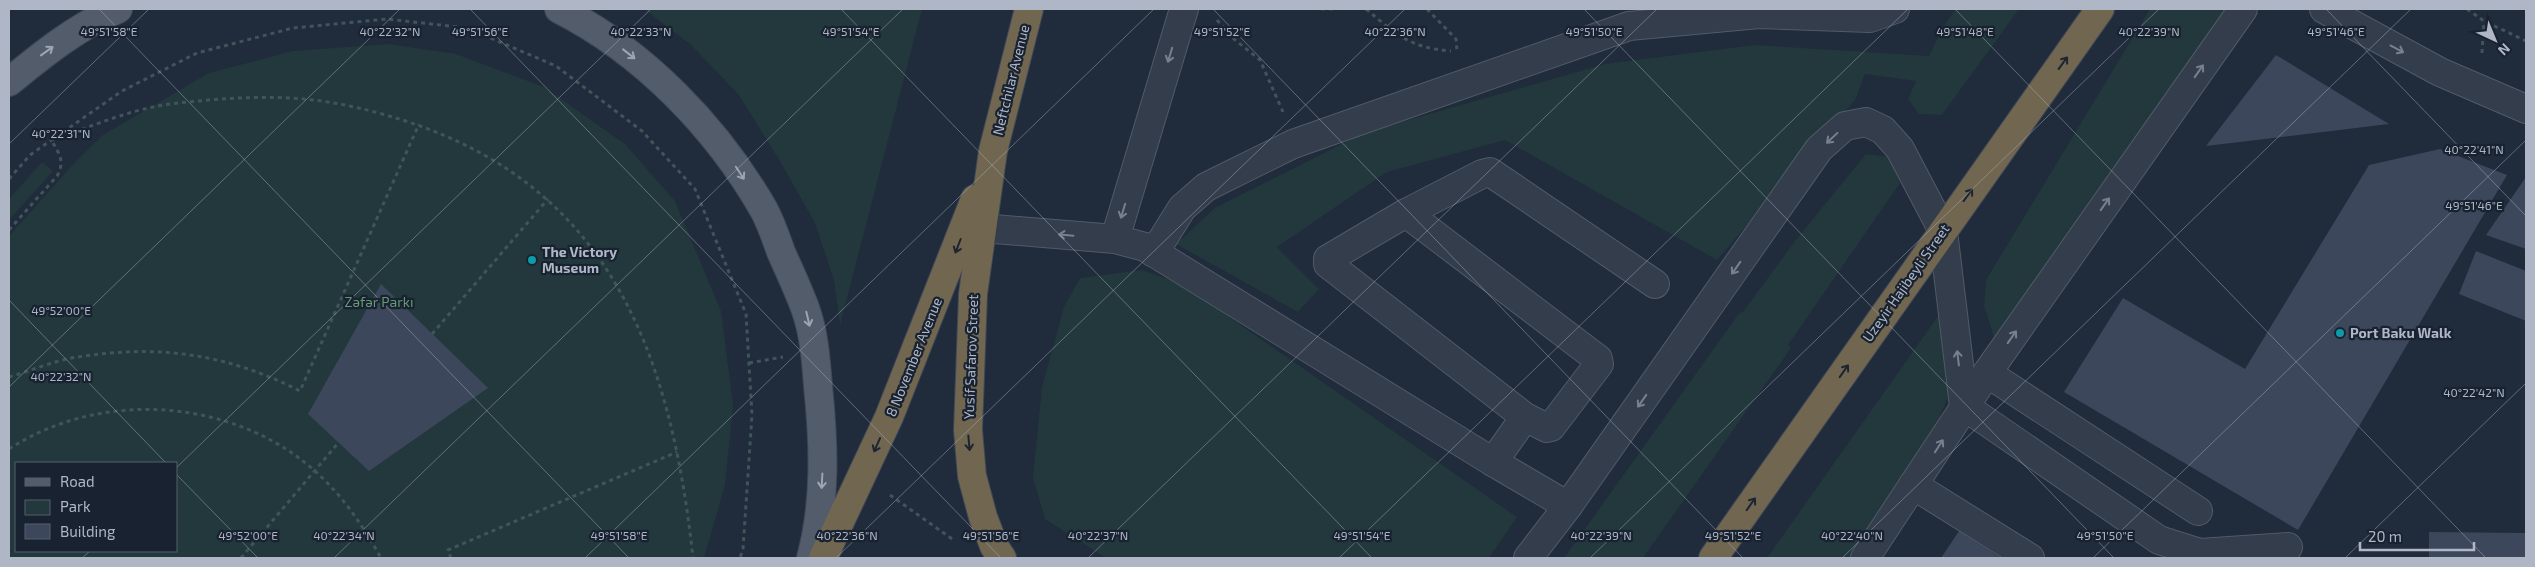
<svg xmlns="http://www.w3.org/2000/svg" width="2535" height="567" viewBox="0 0 2535 567" font-family="'Exo 2',sans-serif">
	<rect width="100%" height="100%" fill="#202b3b"/>
	<g fill="#22383c" fill-rule="evenodd">
		<polygon points="644,9 922,9 840,325 834,280 815,223 781,163 739,95 690,44"/>
		<polygon points="1956,9 2019,9 1942,115 1919,114 1908,99 1916,81 1865,74 1855,100 1717,260 1505,140 1387,172 1277,247 1319,289 1298,312 1176,244 1215,208 1366,132 1605,64 1755,45 1929,56 1945,24"/>
		<polygon points="2150,9 2237,9 1997,347 1984,306 1986,280"/>
		<path d="M389 44 456 54 544 87 625 144 675 201 721 311 733 405 725 485 704 558H9V236L76 161 103 135 209 73 293 51ZM16 463H176V551H16Z"/>
		<polygon points="1866,154 1890,157 1900,183 1788,345 1791,348 1643,558 1564,558 1740,312 1742,313 1795,241"/>
		<polygon points="42,162 53,171 9,220 9,199"/>
		<polygon points="1142,270 1183,285 1517,517 1489,558 1106,558 1045,519 1033,478 1042,387 1064,307 1080,278"/>
		<polygon points="1943,309 1948,397 1920,463 1854,558 1767,558"/>
	</g>
	<g fill="#3c475b">
		<polygon points="2276,55 2389,124 2206,146"/>
		<polygon points="2440,149 2507,175 2298,530 2064,392 2123,298 2245,369 2369,165"/>
		<polygon points="2526,177 2526,249 2486,235"/>
		<polygon points="2476,251 2526,271 2526,321 2459,294"/>
		<polygon points="381,284 488,388 369,471 308,414"/>
		<polygon points="1959,531 2001,558 1941,558"/>
		<polygon points="2429,532 2526,533 2526,558 2429,558"/>
	</g>
	<g fill="none" stroke-linecap="round" stroke-linejoin="round">
		<g stroke="#525a69" stroke-width="30">
			<g id="minor">
				<polyline points="2324,9 2440,72 2526,109"/>
				<polyline points="1406,213 1328,259 1328,264 1525,417"/>
				<polyline points="982,228 1115,239 1145,247 1493,462 1568,506"/>
				<polyline points="1115,239 1184,9"/>
				<polyline points="1154,253 1182,208 1206,187 1293,144 1629,26 1759,14 1870,18 1895,9"/>
				<polyline points="1987,373 2198,511"/>
				<polyline points="1493,462 1525,417 1547,428 1551,427 1599,364 1598,359 1406,213 1482,174 1490,172 1655,284"/>
				<polyline points="1913,485 2030,558"/>
				<polyline points="1528,558 1568,506 1819,149 1845,126 1866,122 1883,130 1900,149 1943,231 1964,406 2159,540 2200,553 2288,547"/>
				<polyline points="1865,558 1987,373 2243,9"/>
			</g>
		</g>
		<g stroke="#3d4654" stroke-width="30">
			<g id="major">
				<path d="M559 9C644 52 717 128 764 210 771 223 776 238 781 252 789 270 798 289 805 308 814 332 816 360 818 386 824 444 826 501 811 558"/>
				<path d="M9 82C43 54 78 26 118 9"/>
			</g>
		</g>
		<g stroke="#3f4756" stroke-width="30">
			<g id="highway">
				<polyline points="823,558 889,417 975,199"/>
				<polyline points="1002,558 994,546 983,517 972,476 968,430 973,294 993,151 1029,9"/>
				<polyline points="1713,558 2100,9"/>
			</g>
		</g>
		<g stroke="#405559" stroke-width="3" stroke-dasharray="4 4" stroke-linecap="butt">
			<polyline points="1321,9 1334,9"/>
			<path d="M1366 9C1396 34 1410 48 1451 51"/>
			<polyline points="1427,9 1456,39 1457,51"/>
			<polyline points="2467,9 2484,21 2526,41"/>
			<polyline points="1217,20 1234,39 1260,60 1283,112"/>
			<polyline points="2482,53 2484,21"/>
			<polyline points="9,179 30,155 122,91 197,53 293,28 387,19 467,28 556,66 642,131 695,189 746,314 752,415 743,549 740,558"/>
			<path d="M9 230 57 176C65 162 60 154 51 140 85 129 119 114 153 107 171 103 190 102 208 100 273 95 318 96 382 114 606 175 670 346 693 558"/>
			<polyline points="432,334 548,199"/>
			<polyline points="749,363 783,357"/>
			<path d="M9 377C31 371 55 360 78 357 159 344 227 354 300 391L419 124"/>
			<path d="M9 449C101 389 233 398 315 471 343 496 363 526 381 558"/>
			<polyline points="890,495 955,541"/>
			<polyline points="241,558 339,442"/>
			<polyline points="451,558 448,550 677,452"/>
		</g>
		<use href="#minor" stroke="#343d4b" stroke-width="28"/>
		<use href="#major" stroke="#525c6b" stroke-width="28"/>
		<use href="#highway" stroke="#716650" stroke-width="28"/>
	</g>
	<defs><path id="oneway-shaft" d="M-6 0H5M1.5-3L5.5 0L1.5 3" fill="none" stroke-width="1.6" stroke-linecap="round" stroke-linejoin="round" transform="scale(1.25)"/></defs>
	<g stroke="#78808f">
		<use href="#oneway-shaft" transform="translate(2397 49) rotate(28)"/>
		<use href="#oneway-shaft" transform="translate(1170 55) rotate(107)"/>
		<use href="#oneway-shaft" transform="translate(2199 71) rotate(-55)"/>
		<use href="#oneway-shaft" transform="translate(1832 138) rotate(137)"/>
		<use href="#oneway-shaft" transform="translate(2105 204) rotate(-55)"/>
		<use href="#oneway-shaft" transform="translate(1123 211) rotate(107)"/>
		<use href="#oneway-shaft" transform="translate(1066 235) rotate(-175)"/>
		<use href="#oneway-shaft" transform="translate(1736 268) rotate(125)"/>
		<use href="#oneway-shaft" transform="translate(2012 337) rotate(-55)"/>
		<use href="#oneway-shaft" transform="translate(1958 358) rotate(-97)"/>
		<use href="#oneway-shaft" transform="translate(1642 401) rotate(125)"/>
		<use href="#oneway-shaft" transform="translate(1939 446) rotate(-57)"/>
	</g>
	<g stroke="#9ca5b5">
		<use href="#oneway-shaft" transform="translate(47 51) rotate(-36)"/>
		<use href="#oneway-shaft" transform="translate(629 54) rotate(38)"/>
		<use href="#oneway-shaft" transform="translate(740 173) rotate(57)"/>
		<use href="#oneway-shaft" transform="translate(808 319) rotate(77)"/>
		<use href="#oneway-shaft" transform="translate(822 481) rotate(93)"/>
	</g>
	<g stroke="#1d2532">
		<use href="#oneway-shaft" transform="translate(2063 63) rotate(-54)"/>
		<use href="#oneway-shaft" transform="translate(1968 195) rotate(-54)"/>
		<use href="#oneway-shaft" transform="translate(958 246) rotate(111)"/>
		<use href="#oneway-shaft" transform="translate(1844 371) rotate(-55)"/>
		<use href="#oneway-shaft" transform="translate(969 443) rotate(85)"/>
		<use href="#oneway-shaft" transform="translate(877 445) rotate(114)"/>
		<use href="#oneway-shaft" transform="translate(1751 504) rotate(-55)"/>
	</g>
	<path fill="none" stroke="#afb7c7" stroke-width="1" stroke-opacity="0.45" d="M99 9 629 558M470 9 1001 558M841 9 1372 558M1213 9 1743 558M1584 9 2114 558M1955 9 2486 558M2326 9 2526 216M9 144 149 9M9 300 166 463M9 387 400 9M176 468 651 9M176 474 258 558M82 558 90 551M334 558 903 9M585 558 1154 9M836 558 1405 9M1088 558 1657 9M1339 558 1908 9M1590 558 2159 9M1842 558 2411 9M2093 558 2526 140M2345 558 2526 383"/>
	<g fill="#0f9aa8" stroke="#192230" stroke-width="2">
		<circle cx="532" cy="260" r="5"/>
		<circle cx="2340" cy="333" r="5"/>
	</g>
	<g text-anchor="middle" stroke-width="4.5" stroke-linejoin="round" paint-order="stroke">
		<g font-size="14" fill="#afb7c7" stroke="#192230">
			<text transform="translate(1011 80) rotate(-76)" y="5">Neftchilar Avenue</text>
			<text transform="translate(1906 283) rotate(-55)" y="5">Uzeyir Hajibeyli Street</text>
			<text transform="translate(914 357) rotate(-68)" y="5">8 November Avenue</text>
			<text transform="translate(971 357) rotate(-88)" y="5">Yusif Safarov Street</text>
		</g>
		<g font-size="14" font-weight="bold" fill="#afb7c7" stroke="#192230" text-anchor="start">
			<text x="542" y="257">The Victory<tspan x="542" dy="16">Museum</tspan></text>
			<text x="2350" y="338">Port Baku Walk</text>
		</g>
		<g font-size="14" fill="#649972" stroke="#192230">
			<text x="379" y="307">Zəfər Parkı</text>
		</g>
	</g>
	<g font-size="12" text-anchor="middle" fill="#afb7c7" stroke="#192230" stroke-width="4.5" stroke-linejoin="round" paint-order="stroke">
		<text x="390" y="36">40°22'32"N</text>
		<text x="641" y="36">40°22'33"N</text>
		<text x="1395" y="36">40°22'36"N</text>
		<text x="2149" y="36">40°22'39"N</text>
		<text x="109" y="36">49°51'58"E</text>
		<text x="480" y="36">49°51'56"E</text>
		<text x="851" y="36">49°51'54"E</text>
		<text x="1222" y="36">49°51'52"E</text>
		<text x="1594" y="36">49°51'50"E</text>
		<text x="1965" y="36">49°51'48"E</text>
		<text x="2336" y="36">49°51'46"E</text>
		<text x="61" y="138">40°22'31"N</text>
		<text x="2474" y="154">40°22'41"N</text>
		<text x="2474" y="210">49°51'46"E</text>
		<text x="61" y="315">49°52'00"E</text>
		<text x="61" y="381">40°22'32"N</text>
		<text x="2474" y="397">40°22'42"N</text>
		<text x="248" y="540">49°52'00"E</text>
		<text x="619" y="540">49°51'58"E</text>
		<text x="991" y="540">49°51'56"E</text>
		<text x="1362" y="540">49°51'54"E</text>
		<text x="1733" y="540">49°51'52"E</text>
		<text x="2105" y="540">49°51'50"E</text>
		<text x="344" y="540">40°22'34"N</text>
		<text x="847" y="540">40°22'36"N</text>
		<text x="1098" y="540">40°22'37"N</text>
		<text x="1601" y="540">40°22'39"N</text>
		<text x="1852" y="540">40°22'40"N</text>
	</g>
	<rect width="2535" height="567" fill="none" stroke="#afb7c7" stroke-width="20"/>
	<rect x="15" y="462" width="162" height="90" fill="#192230" stroke="#555e6c"/>
	<rect x="25" y="478" width="25" height="8" fill="#525c6b" stroke="#555e6c"/>
	<text x="60" y="487" font-size="15" fill="#afb7c7">Road</text>
	<rect x="25" y="500" width="25" height="15" fill="#22383c" stroke="#555e6c"/>
	<text x="60" y="512" font-size="15" fill="#afb7c7">Park</text>
	<rect x="25" y="524" width="25" height="15" fill="#3c475b" stroke="#555e6c"/>
	<text x="60" y="537" font-size="15" fill="#afb7c7">Building</text>
	<g transform="translate(2495 40) rotate(136)" stroke="#192230" stroke-width="4" paint-order="stroke">
	<path d="M0-4L9 19L0 12L-9 19Z" fill="#afb7c7"/>
	<text y="-8" font-size="14" font-weight="bold" text-anchor="middle" fill="#afb7c7">N</text>
	</g>
	<path d="M2360 542v8h114v-8" fill="none" stroke="#afb7c7" stroke-width="2.5"/>
	<text x="2368" y="542" font-size="15" fill="#afb7c7" stroke="#192230" stroke-width="4" paint-order="stroke">20 m</text>
</svg>
